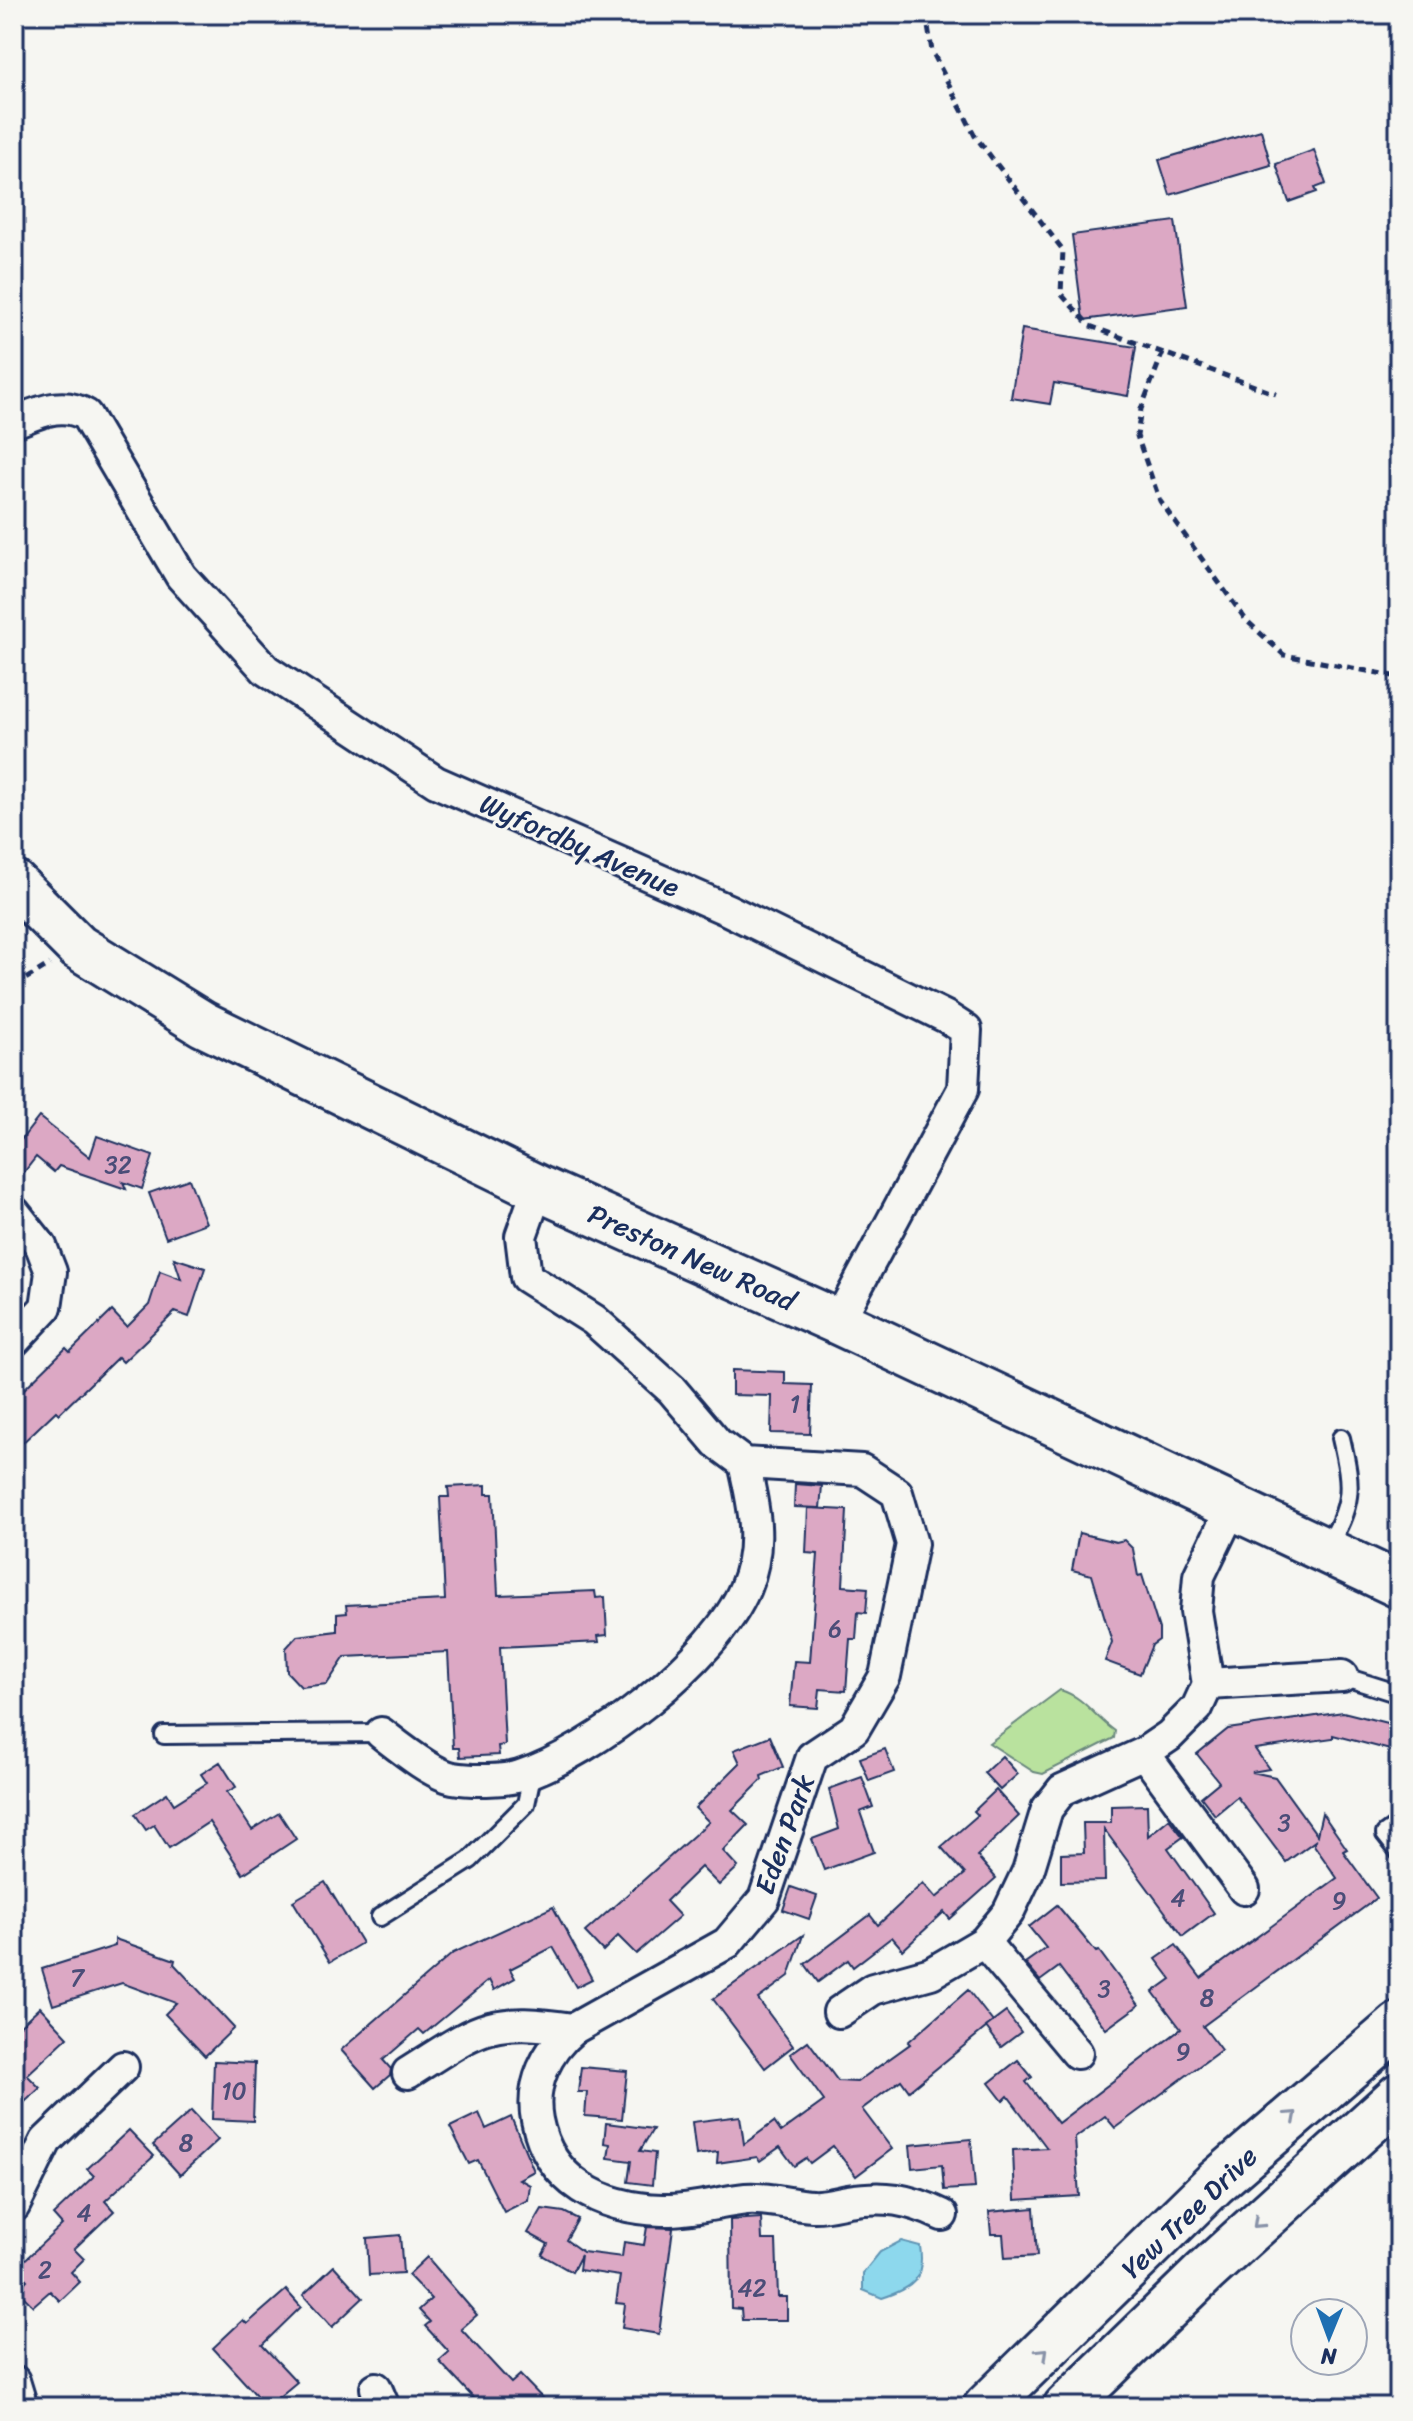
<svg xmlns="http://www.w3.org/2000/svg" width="1413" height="2421" viewBox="0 0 1413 2421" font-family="Sriracha,sans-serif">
	<rect width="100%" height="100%" fill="#f6f6f2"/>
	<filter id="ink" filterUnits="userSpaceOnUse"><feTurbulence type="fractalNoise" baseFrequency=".0125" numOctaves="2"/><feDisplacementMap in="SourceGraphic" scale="16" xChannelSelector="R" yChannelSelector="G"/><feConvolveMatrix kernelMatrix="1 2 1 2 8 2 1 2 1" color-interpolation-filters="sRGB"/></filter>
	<g filter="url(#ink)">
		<path fill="#b9e29e" stroke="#6a887e" stroke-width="2" d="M1060 1690C1086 1698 1092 1715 1115 1731L1114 1738 1043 1774 1034 1772 989 1743Z"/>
		<path fill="#8dd8ed" stroke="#5f94b4" stroke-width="2" d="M901 2241 920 2246C925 2280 913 2288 882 2298L863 2290V2273L880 2252Z"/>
		<g fill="#dca8c4" stroke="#1b2f5e" stroke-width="2">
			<polygon points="1261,130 1271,165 1170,195 1159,160"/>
			<polygon points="1314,150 1326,184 1315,188 1317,192 1289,202 1276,164"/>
			<polygon points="1175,221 1187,306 1083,320 1072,235"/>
			<polygon points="1022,329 1136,347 1128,396 1054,383 1050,404 1011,398"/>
			<polygon points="39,1117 90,1157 97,1136 153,1156 142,1189 123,1182 126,1189 59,1166 54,1172 36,1157 14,1185 14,1149"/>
			<polygon points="189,1179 206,1223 166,1238 149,1193"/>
			<polygon points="174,1258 205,1268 189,1317 175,1312 123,1362 118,1357 59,1414 56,1411 14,1451 14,1399 66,1348 70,1352 112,1311 127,1327 149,1305 160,1271 181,1279"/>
			<polygon points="732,1370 785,1372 785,1384 812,1385 810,1434 771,1433 772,1396 732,1395"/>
			<polygon points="795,1484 822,1486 820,1508 794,1507"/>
			<polygon points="486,1485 486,1494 493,1494 498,1595 595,1591 596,1598 605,1597 607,1635 598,1636 599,1642 500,1647 505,1745 498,1746 499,1755 460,1757 459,1748 453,1748 448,1652 345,1657 327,1684 301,1687 287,1672 286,1648 297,1636 337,1631 337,1614 347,1613 346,1605 445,1600 440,1497 449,1497 448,1487"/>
			<polygon points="808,1508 847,1510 843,1586 868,1588 866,1613 858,1612 856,1639 850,1639 846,1691 820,1689 818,1708 790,1706 794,1661 810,1662 818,1554 806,1553"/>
			<polygon points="1079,1533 1116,1542 1124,1540 1133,1549 1138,1576 1142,1575 1159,1629 1159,1640 1152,1645 1140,1674 1105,1661 1112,1642 1092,1575 1072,1570"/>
			<polygon points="1343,1712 1399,1726 1394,1751 1333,1735 1333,1738 1255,1749 1269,1769 1252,1772 1275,1777 1317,1835 1322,1813 1347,1849 1343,1851 1377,1898 1203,2026 1221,2050 1115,2128 1105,2116 1075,2138 1079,2196 1015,2200 1013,2150 1047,2148 1008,2096 1003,2101 989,2083 1018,2060 1032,2077 1026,2082 1058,2123 1181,2029 1153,1992 1171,1979 1156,1959 1176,1945 1201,1978 1337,1878 1314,1845 1315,1841 1286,1862 1237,1797 1215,1815 1201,1797 1219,1782 1197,1754 1228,1729"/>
			<polygon points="770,1736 783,1767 761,1776 762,1780 732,1810 748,1825 723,1851 738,1867 719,1885 701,1867 666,1901 680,1916 636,1954 618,1936 603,1951 585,1932 709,1822 695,1808 740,1763 734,1750"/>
			<polygon points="885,1749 894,1772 869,1781 860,1758"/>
			<polygon points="1002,1756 1018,1774 1000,1790 984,1773"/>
			<polygon points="220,1762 236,1787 227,1792 252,1830 279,1813 296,1839 243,1874 209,1822 169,1848 154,1825 146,1830 135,1814 167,1793 174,1804 207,1783 201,1774"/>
			<polygon points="862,1777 873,1807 860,1812 874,1852 824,1870 812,1839 839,1829 829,1789"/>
			<polygon points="996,1790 1019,1816 977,1856 996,1878 950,1919 944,1912 903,1950 892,1937 853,1967 848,1960 818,1982 805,1964 870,1915 878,1925 923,1883 936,1898 965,1874 941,1847 978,1815 974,1811"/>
			<polygon points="1147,1805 1148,1836 1169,1819 1183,1837 1168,1848 1214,1913 1183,1936 1104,1829 1105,1881 1061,1882 1061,1854 1084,1853 1083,1823 1111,1823 1111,1806"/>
			<polygon points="325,1882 362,1943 330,1962 293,1901"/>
			<polygon points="791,1887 817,1896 809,1919 783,1910"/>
			<polygon points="1057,1905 1096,1952 1099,1951 1139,2005 1106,2029 1059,1967 1040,1981 1025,1963 1046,1948 1029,1927"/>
			<polygon points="553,1907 592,1979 576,1987 553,1947 510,1969 515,1978 494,1990 489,1980 424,2034 419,2029 383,2060 391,2069 390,2075 375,2088 341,2050 453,1953"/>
			<polygon points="803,1935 789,1976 758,1999 793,2046 765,2068 713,1999"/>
			<polygon points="115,1939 175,1960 174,1964 234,2028 205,2056 165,2014 176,2003 122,1983 53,2005 42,1969 115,1946"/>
			<polygon points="968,1990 993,2022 909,2091 901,2080 862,2109 892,2149 856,2176 833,2146 810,2163 806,2158 794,2166 780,2147 760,2161 757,2157 717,2163 718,2152 696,2155 692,2122 740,2116 744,2144 774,2122 781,2132 824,2101 790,2054 808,2041 838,2081 857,2082 910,2044 908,2042"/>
			<polygon points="40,2007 68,2037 27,2075 40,2088 14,2112 14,2031"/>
			<polygon points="1006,2012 1021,2032 1001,2047 986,2027"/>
			<polygon points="214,2061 255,2063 253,2121 212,2119"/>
			<polygon points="581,2067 627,2071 622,2119 585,2116 587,2092 578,2092"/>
			<polygon points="191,2111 218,2140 180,2175 153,2145"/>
			<polygon points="479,2113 486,2129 511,2117 534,2171 519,2179 530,2185 528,2200 504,2212 478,2160 469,2164 450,2127"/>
			<polygon points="606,2123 653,2129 640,2151 655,2153 652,2185 628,2182 631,2161 608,2158 610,2144 604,2143"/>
			<polygon points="129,2130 154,2156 105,2201 114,2211 74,2249 84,2259 71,2272 80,2282 60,2301 50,2291 33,2306 17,2290 27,2280 16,2268 62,2225 53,2215 94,2176 87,2169"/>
			<polygon points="971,2139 975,2188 944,2190 942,2165 912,2168 910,2145"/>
			<polygon points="1034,2208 1037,2256 1005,2258 1003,2234 991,2234 989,2212"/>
			<polygon points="542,2209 564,2212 578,2219 566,2240 583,2252 622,2257 624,2242 644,2245 647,2227 673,2228 659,2334 622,2328 625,2304 616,2303 620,2276 579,2270 581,2255 572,2272 542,2255 548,2244 528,2233"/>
			<polygon points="761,2218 762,2240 776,2240 778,2297 787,2297 787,2320 742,2320 741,2309 731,2308 730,2220"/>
			<polygon points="400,2235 403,2273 369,2275 367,2238"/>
			<polygon points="427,2257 477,2315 461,2329 511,2383 520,2375 551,2407 482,2407 439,2361 449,2352 425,2326 430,2322 419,2310 431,2299 408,2275"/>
			<polygon points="334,2266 363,2298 332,2327 303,2295"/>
			<polygon points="286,2290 301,2307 262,2345 297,2382 267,2407 213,2348 243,2320 247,2324"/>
		</g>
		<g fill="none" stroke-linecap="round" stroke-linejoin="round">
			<g stroke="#1b2f5e" stroke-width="22">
				<g id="service">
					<path d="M1326 1550C1353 1502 1353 1490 1341 1438"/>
					<polyline points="1342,1676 1399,1694"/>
					<polyline points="164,1735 381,1733"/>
					<polyline points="1399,1824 1385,1834 1399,1852"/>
					<polyline points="380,1917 470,1860 526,1804 533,1771"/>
				</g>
			</g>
			<g stroke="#1b2f5e" stroke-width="36">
				<g id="minor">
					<path d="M14 422C38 413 62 400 86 415L181 576 266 670 436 782 728 910 946 1017 966 1030 963 1089 838 1322"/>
					<path d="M538 1188 521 1236 526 1277 594 1320 672 1390 717 1443 744 1463 862 1470 897 1493 912 1544 885 1676 854 1729 812 1757 764 1899 727 1943 573 2029C547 2051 530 2084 537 2120 549 2182 601 2208 662 2210 690 2211 719 2202 746 2199 768 2197 791 2205 812 2206 824 2207 837 2203 848 2201 884 2195 909 2199 942 2215"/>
					<polyline points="14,1212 41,1246 51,1272 46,1307 14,1341"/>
					<polyline points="1208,1684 1342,1676"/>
					<path d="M381 1733C398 1746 432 1774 453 1778 470 1781 504 1781 520 1776 592 1753 716 1659 745 1588 763 1546 754 1506 744 1463"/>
					<polyline points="1144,1753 1244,1889"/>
					<polyline points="984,1942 1077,2053"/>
					<polyline points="839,2012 873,1989 931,1973 984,1942 1008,1913 1028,1871 1047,1809 1062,1790 1144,1753 1169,1736 1197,1708 1208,1684 1196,1611 1199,1576 1233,1505"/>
					<path d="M408 2073C478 2029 487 2016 573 2029"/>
					<polyline points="14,2206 46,2141 123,2067"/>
					<polyline points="14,2381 22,2407"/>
					<polyline points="376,2388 384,2407"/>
				</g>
			</g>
			<g stroke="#1b2f5e" stroke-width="50">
				<g id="trunk">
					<polyline points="14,883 78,947 203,1024 538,1188 838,1322 1399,1585"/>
					<polyline points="986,2407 1215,2183 1399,2025"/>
					<polyline points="1066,2407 1205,2272 1399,2096"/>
				</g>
			</g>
			<g stroke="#1b2f5e" stroke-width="5" stroke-dasharray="8 6" stroke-linecap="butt">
				<polyline points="926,14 932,51 975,136 1063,250 1061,294 1090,326 1276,394"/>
				<polyline points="1163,352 1141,409 1137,436 1160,501 1246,620 1284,655 1399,677"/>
				<polyline points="14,986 50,964"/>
			</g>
			<use href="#service" stroke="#f6f6f2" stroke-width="16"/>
			<use href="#minor" stroke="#f6f6f2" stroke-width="30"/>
			<use href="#trunk" stroke="#f6f6f2" stroke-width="44"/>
		</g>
		<defs><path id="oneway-chevron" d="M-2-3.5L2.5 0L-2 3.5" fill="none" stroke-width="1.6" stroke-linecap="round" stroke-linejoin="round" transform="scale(2)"/></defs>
		<g stroke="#8892a8">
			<use href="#oneway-chevron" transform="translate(1292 2116) rotate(-42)"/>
			<use href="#oneway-chevron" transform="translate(1258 2223) rotate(137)"/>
			<use href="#oneway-chevron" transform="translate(1043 2353) rotate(-44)"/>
		</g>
	</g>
	<g text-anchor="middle" stroke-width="6" stroke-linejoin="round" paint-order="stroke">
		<g font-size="24" fill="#4b4d78">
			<text x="118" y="1173">32</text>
			<text x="795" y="1412">1</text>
			<text x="835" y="1637">6</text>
			<text x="1284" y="1831">3</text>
			<text x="1178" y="1906">4</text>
			<text x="1339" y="1909">9</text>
			<text x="77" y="1986">7</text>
			<text x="1104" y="1997">3</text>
			<text x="1207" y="2006">8</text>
			<text x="1183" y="2060">9</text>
			<text x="234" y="2099">10</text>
			<text x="186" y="2151">8</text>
			<text x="84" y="2221">4</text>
			<text x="45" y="2278">2</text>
			<text x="752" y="2296">42</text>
		</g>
		<g font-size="28" fill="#1b2f5e" stroke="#f6f6f2">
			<text transform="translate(580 845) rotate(24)" y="10">Wyfordby Avenue</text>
			<text transform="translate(692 1257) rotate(24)" y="10">Preston New Road</text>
			<text transform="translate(784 1834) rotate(-70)" y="10">Eden Park</text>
			<text transform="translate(1189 2212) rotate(-44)" y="10">Yew Tree Drive</text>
		</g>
	</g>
	<rect width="1413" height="2421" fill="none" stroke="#f6f6f2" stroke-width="48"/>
	<rect x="24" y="24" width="1365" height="2373" fill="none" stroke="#1b2f5e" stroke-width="3" filter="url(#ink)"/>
	<g transform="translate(1329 2337) rotate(181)"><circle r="38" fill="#f6f6f2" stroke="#9ea6b7" stroke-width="2"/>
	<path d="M0-6L14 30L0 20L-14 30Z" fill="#1f6fb2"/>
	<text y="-12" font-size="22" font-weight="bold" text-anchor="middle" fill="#1b2f5e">N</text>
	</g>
</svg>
